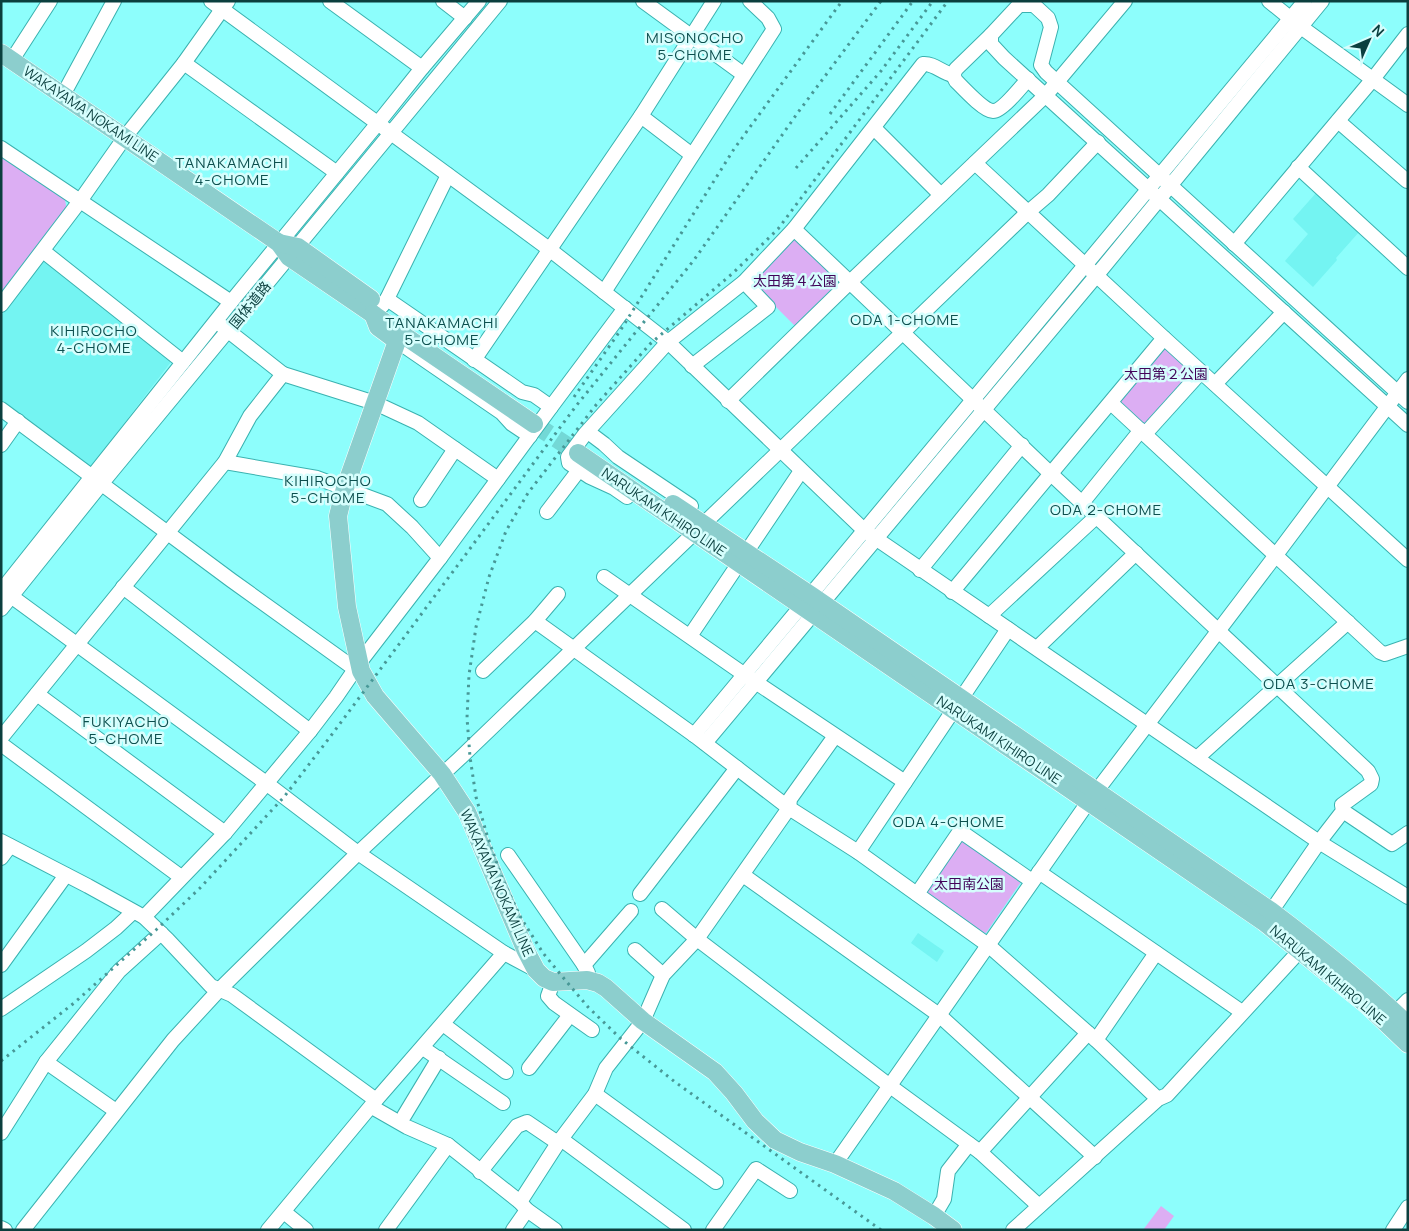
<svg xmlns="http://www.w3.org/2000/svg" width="1409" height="1231" viewBox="0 0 1409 1231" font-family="Manrope,'Noto Sans JP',sans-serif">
	<rect width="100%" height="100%" fill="#8dfefc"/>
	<g fill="#74f4f2">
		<polygon points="1316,193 1359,232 1336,258 1337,260 1313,287 1285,261 1308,234 1293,219"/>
		<polygon points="45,259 174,358 90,468 1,400 1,316"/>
		<polygon points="918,933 944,951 937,962 911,943"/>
	</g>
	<g fill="#dcaef3">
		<polygon points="1,152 64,195 67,210 1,297"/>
		<polygon points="794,236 840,280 796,327 749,280"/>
		<polygon points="1164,344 1197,372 1145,430 1115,402"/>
		<polygon points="960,837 1021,882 986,933 981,932 925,893"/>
		<polygon points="1161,1206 1174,1216 1164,1230 1143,1230"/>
	</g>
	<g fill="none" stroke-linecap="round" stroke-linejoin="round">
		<polyline stroke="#73d8d6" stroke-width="18" stroke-dasharray="18 9" stroke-linecap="butt" points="534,424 578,453"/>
		<g stroke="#3ab2b0" stroke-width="16">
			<g id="minor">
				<polyline points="211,1 549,249 668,342 865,531 1319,842 1408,897"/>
				<polyline points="330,1 422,68"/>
				<polyline points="443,1 465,18"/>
				<polyline points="643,1 743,74"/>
				<polyline points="1269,1 1301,27 1408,105"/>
				<polyline points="12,60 50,1"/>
				<polyline points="184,63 337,173"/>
				<path d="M953 75 956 81C963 88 984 111 993 111 1002 111 1022 86 1028 79"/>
				<polyline points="953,75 956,69 991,35"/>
				<polyline points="63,95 114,1"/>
				<polyline points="641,116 692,155"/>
				<polyline points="1338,121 1407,181 1408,180"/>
				<polyline points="874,128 941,195"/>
				<polyline points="1,148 231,302"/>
				<polyline points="975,163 1164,338 1408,560"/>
				<polyline points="1298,167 1408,268"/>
				<polyline points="794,229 1050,473 1368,771 1372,779 1371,784 1342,805 1343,811 1319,842 1266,919"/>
				<polyline points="1234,244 1373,79 1408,34"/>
				<polyline points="43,251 183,362"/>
				<polyline points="604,292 774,29 768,18 750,1"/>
				<polyline points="387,299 448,175"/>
				<polyline points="1,305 80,201 125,137 184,63 228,1"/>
				<polyline points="382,306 387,299 522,392 534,395 551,407 625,308"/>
				<polyline points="222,326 283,374"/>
				<polyline points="397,341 502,413 512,424 530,436"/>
				<polyline points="474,360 641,116 714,1"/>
				<polyline points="692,366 768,307 744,282"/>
				<polyline points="1215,384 1284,312"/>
				<polyline points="728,401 850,282 1046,95 1125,1"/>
				<polyline points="1408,402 1046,72 1041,65 1051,27 1048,18 1034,5 1019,5 991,35 991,44 1004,58 1408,425"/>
				<polyline points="1111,403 1380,652 1385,654 1408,646"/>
				<polyline points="1,409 231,580 355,669 361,671"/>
				<polyline points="588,432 604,444 618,457 691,506"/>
				<polyline points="1145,434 1201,372"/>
				<polyline points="1,445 18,421"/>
				<path d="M627 497 614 488 590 477 569 463 568 457 585 434 668 342 744 282 794 229 923 64C934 63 942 73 953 75"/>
				<polyline points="421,500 455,449"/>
				<polyline points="1082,503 1141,430"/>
				<polyline points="547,512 579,470"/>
				<polyline points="440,558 551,407"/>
				<polyline points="920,570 1022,445"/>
				<polyline points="604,577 745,675 905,782"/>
				<polyline points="123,587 310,731 336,697 360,662 440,558 412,527 387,504 317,478 225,462"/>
				<polyline points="1,591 231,302 378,123 422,68 479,1"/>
				<polyline points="4,591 266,783 358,853 504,953 536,970"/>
				<polyline points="952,592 1164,338"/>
				<polyline points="1,609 102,483 500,1"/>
				<polyline points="989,616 1097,516"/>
				<polyline points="535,621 694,735 789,808 858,852 988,945 1096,1040 1158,1099"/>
				<polyline points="690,636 801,471"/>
				<polyline points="1037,648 1136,553"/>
				<polyline points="483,671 535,621 558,594"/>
				<polyline points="37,694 225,833 144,917"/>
				<polyline points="694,735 1305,1"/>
				<polyline points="1,738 225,462 250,416 283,374 375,403 418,423 498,479"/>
				<polyline points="705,743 1096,276 1322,1"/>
				<polyline points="1,744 181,877"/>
				<polyline points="1197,758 1348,622"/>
				<polyline points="1343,811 1392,844 1408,833"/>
				<polyline points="225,833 310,731"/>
				<polyline points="1,841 88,886 144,917 167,939 211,986 232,995 376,1100"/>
				<polyline points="858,852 1008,629"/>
				<polyline points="508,855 584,965 588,973 587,980"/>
				<polyline points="1,858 10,846"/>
				<polyline points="1039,872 1242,1012"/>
				<polyline points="743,875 939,1015 1095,1157"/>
				<polyline points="640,894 737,768"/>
				<polyline points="917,894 960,831 1032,881"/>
				<polyline points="662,909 697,939 890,1086 980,1152 1039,1206"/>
				<polyline points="635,950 663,975"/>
				<polyline points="1,965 66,875"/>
				<polyline points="584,965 631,911"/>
				<polyline points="553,982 548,996 554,1003 592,1030"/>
				<polyline points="1,1009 86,951 116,928 133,912"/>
				<polyline points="1395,1013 1408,1000"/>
				<polyline points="443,1024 506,1072"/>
				<polyline points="1096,1040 1156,953"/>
				<polyline points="423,1048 503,1103"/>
				<polyline points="46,1062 116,1111"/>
				<polyline points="529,1068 570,1015"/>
				<polyline points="595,1094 716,1182"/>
				<polyline points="372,1107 407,1127 448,1145 520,1202 527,1210 555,1230"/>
				<polyline points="404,1116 439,1058"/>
				<polyline points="1,1133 46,1062 119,971 161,933"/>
				<polyline points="561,1139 684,1230"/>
				<polyline points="980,1152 1088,1033"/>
				<polyline points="835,1164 1089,801 1276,555 1408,379"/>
				<polyline points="480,1172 517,1126 527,1122 558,1143"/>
				<polyline points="520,1202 558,1143 595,1094 606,1068 643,1021 663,975 697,939 789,808 790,799 835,736"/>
				<polyline points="284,1212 306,1230"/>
				<polyline points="934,1216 944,1199 948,1171 969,1144"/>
				<polyline points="1,1228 5,1230"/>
				<polyline points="23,1230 173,1040 219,990 358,853 459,759 1027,213 1048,195 1098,142"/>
				<polyline points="268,1230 376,1100 504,953"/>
				<polyline points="386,1230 448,1145"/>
				<polyline points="513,1230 527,1210"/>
				<polyline points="713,1230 756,1169 790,1191"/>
				<polyline points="1013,1230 1158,1099 1167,1095 1306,944"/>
				<polyline points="1393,1230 1408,1207"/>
			</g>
		</g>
		<g stroke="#fff" stroke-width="19">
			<g id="major">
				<polyline points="1,53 279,243 289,257 534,424"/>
				<polyline points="279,243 298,247 371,299"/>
				<polyline points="373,314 378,327 397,341 345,488 338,516 347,607 361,671 375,696 442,774 467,812 525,949 536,970 544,978 553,982 587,980 598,983 606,988 643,1021 715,1072 734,1093 755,1121 775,1140 800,1152 835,1164 894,1191 934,1216 953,1230"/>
				<polyline points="578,453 1264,922 1366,1004 1408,1044"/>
				<path d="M673 504 812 596 1271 911C1319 947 1365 984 1408 1025"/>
			</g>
		</g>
		<use href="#minor" stroke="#fff" stroke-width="14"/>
		<use href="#major" stroke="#8ccecd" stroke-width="18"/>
		<g stroke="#489897" stroke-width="3" stroke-dasharray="2.5 5" stroke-linecap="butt">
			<polyline points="830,114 913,1"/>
			<polyline points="796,168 881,71 933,1"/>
			<polyline points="574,397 620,331 734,149 842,1"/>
			<polyline points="1,1061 74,1003 157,929 200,888 284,797 330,737 576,406 694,260 799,111 881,1"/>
			<polyline points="881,1230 675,1082 620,1038 588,1007 566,981 543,953 521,918 502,878 487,835 476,797 470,757 467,718 469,675 476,627 489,577 506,531 528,493 596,405 650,344 733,273 778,229 948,1"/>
		</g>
	</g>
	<g text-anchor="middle" stroke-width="5" stroke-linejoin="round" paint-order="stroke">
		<g font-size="14" fill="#0b3f3e" stroke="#d6fefd">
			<text transform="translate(91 114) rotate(34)" y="5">WAKAYAMA NOKAMI LINE</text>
			<text transform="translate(250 305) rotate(-51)" y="5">国体道路</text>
			<text transform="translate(664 512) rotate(34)" y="5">NARUKAMI KIHIRO LINE</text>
			<text transform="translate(999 740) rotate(34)" y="5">NARUKAMI KIHIRO LINE</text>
			<text transform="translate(497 883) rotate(66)" y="5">WAKAYAMA NOKAMI LINE</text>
			<text transform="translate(1328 975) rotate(40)" y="5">NARUKAMI KIHIRO LINE</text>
		</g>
		<g font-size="14" fill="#420459" stroke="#d6fefd">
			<text x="795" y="286">太田第４公園</text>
			<text x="1166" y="379">太田第２公園</text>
			<text x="969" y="889">太田南公園</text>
		</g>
		<g font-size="15" letter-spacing="1" fill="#0c4f4e" stroke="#d6fefd">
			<text x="695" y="43">MISONOCHO<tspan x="695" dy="17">5-CHOME</tspan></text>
			<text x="232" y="168">TANAKAMACHI<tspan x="232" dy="17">4-CHOME</tspan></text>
			<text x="905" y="325">ODA 1-CHOME</text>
			<text x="442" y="328">TANAKAMACHI<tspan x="442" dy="17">5-CHOME</tspan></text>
			<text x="94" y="336">KIHIROCHO<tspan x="94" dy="17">4-CHOME</tspan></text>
			<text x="328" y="486">KIHIROCHO<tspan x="328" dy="17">5-CHOME</tspan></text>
			<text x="1106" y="515">ODA 2-CHOME</text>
			<text x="1319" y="689">ODA 3-CHOME</text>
			<text x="126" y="727">FUKIYACHO<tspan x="126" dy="17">5-CHOME</tspan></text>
			<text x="949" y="827">ODA 4-CHOME</text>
		</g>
	</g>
	<rect width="1409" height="1231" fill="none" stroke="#0b3f3e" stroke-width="5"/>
	<g transform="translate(1369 40) rotate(45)" stroke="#d6fefd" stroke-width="4" paint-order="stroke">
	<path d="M0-4L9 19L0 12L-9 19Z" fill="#0b3f3e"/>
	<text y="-8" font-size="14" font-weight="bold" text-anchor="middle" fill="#0b3f3e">N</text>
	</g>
</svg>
